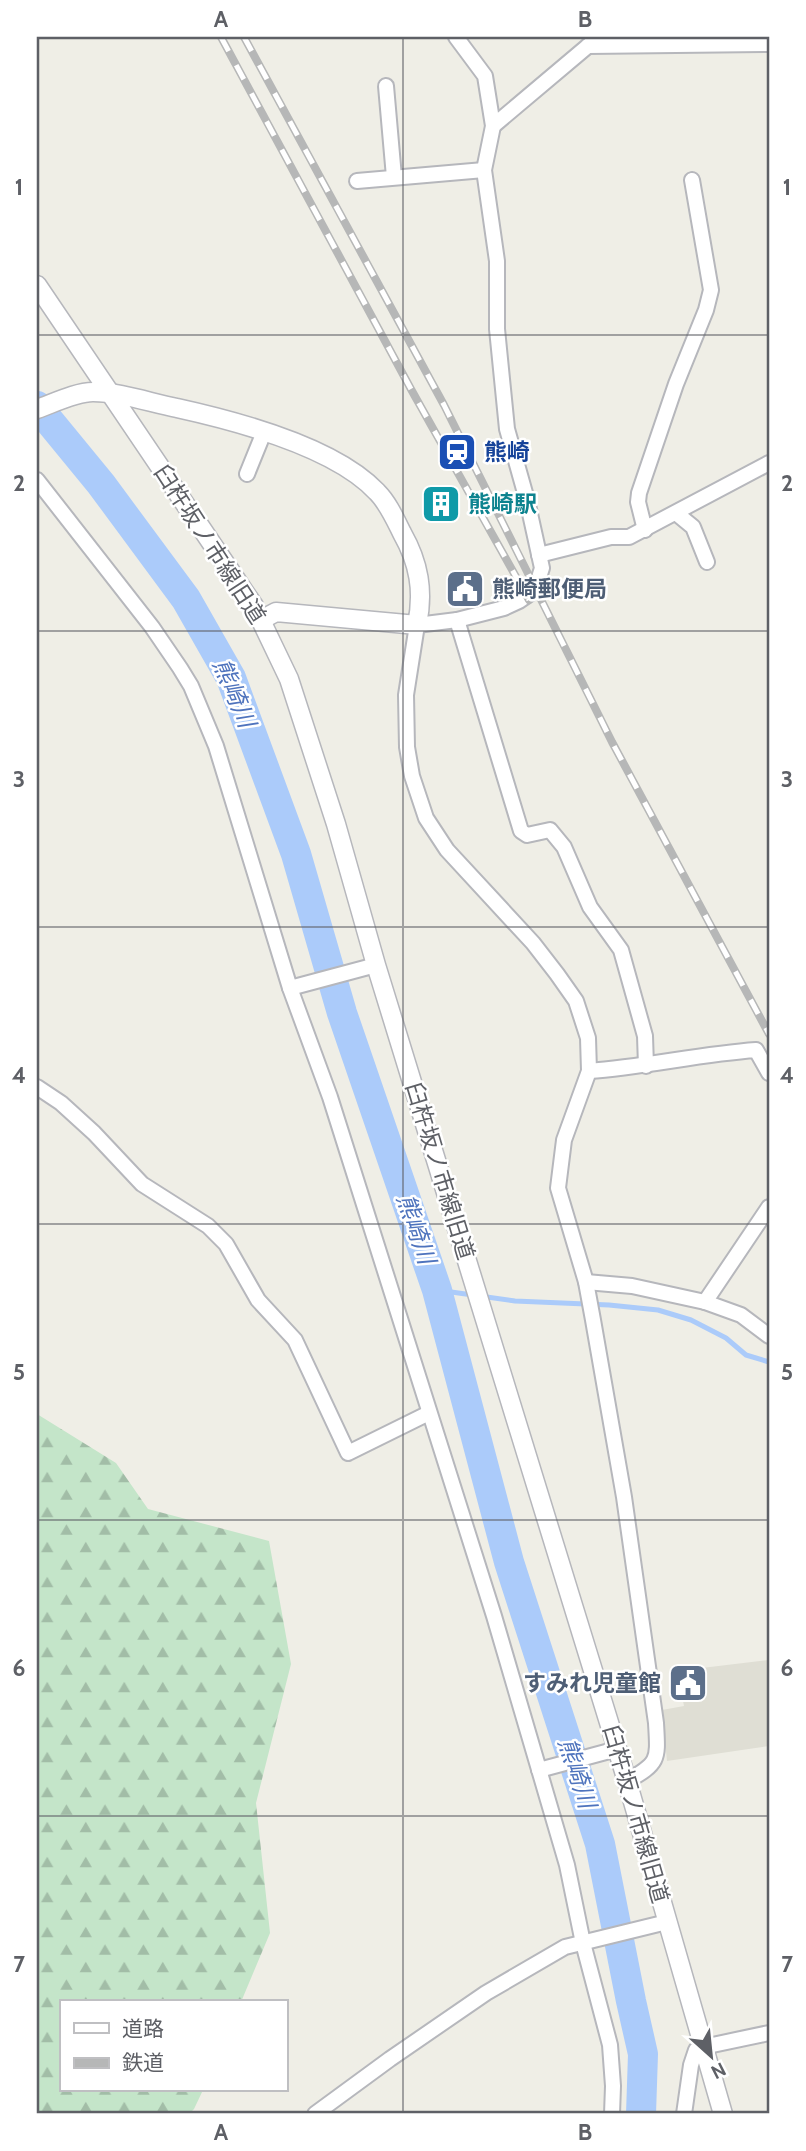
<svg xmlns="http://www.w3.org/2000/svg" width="806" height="2151" viewBox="0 0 806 2151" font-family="Cabin,'Noto Sans JP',sans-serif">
	<defs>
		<pattern id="forest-firs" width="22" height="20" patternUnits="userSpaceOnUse" patternTransform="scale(1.75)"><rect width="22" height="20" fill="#c4e5c9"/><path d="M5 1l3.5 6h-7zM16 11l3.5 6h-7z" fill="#a2bda7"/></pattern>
	</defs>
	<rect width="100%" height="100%" fill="#efeee6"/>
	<polygon fill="#dfded4" points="769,1660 769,1746 667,1761 662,1710 684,1706 677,1671"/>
	<polygon fill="url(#forest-firs)" points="37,1414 116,1463 148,1509 269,1541 291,1664 256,1803 270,1933 241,2002 61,2002 61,2090 203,2090 194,2109 189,2114 37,2114"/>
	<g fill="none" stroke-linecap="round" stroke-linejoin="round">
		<polyline stroke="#abcbfa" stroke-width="5" points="437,1290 515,1301 609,1305 658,1310 691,1320 726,1338 746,1355 769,1362"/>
		<polyline stroke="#abcbfa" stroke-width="30" points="37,406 101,484 186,599 231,678 296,854 342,1013 437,1290 509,1562 600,1844 631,2001 643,2054 641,2114"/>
		<g stroke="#b6b7bc" stroke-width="18">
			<g id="minor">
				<path d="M456 37 485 76 493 126 484 170 497 261V329L507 429 527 500 542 568 535 590 519 601 504 608 457 620 417 625 406 695 407 747 412 776 426 818 447 850 533 943 557 974 576 1001 588 1038 589 1071 564 1140 558 1188 586 1282 593 1320 624 1497 656 1723C658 1759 660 1763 627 1781"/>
				<polyline points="588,46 769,44"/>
				<polyline points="386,86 394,177"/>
				<polyline points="493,126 595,40"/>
				<polyline points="357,181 484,170"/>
				<polyline points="247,474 264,432"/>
				<polyline points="37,480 152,627 180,668 191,686 216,746 290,988 330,1097 494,1616 567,1865 583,1943 610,2045 613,2086 612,2114"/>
				<polyline points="676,513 693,527 707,562"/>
				<polyline points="645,530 638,502 639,493 676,384 706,310 711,290 692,180"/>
				<polyline points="539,555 611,537 629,537 769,463"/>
				<polyline points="457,620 521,831 527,835 550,830 564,847 590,907 621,950 645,1036 646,1066"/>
				<polyline points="290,988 376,965"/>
				<path d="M589 1071C645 1067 700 1054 756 1050L769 1073"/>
				<polyline points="37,1087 61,1103 94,1133 142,1184 208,1226 226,1244 258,1300 295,1340 348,1453 429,1413"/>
				<polyline points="586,1282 632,1286 705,1302 741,1315 769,1336"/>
				<polyline points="705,1302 769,1207"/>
				<polyline points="539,1770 617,1749"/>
				<polyline points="315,2114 390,2059 486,1993 565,1947 667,1922"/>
				<polyline points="684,2114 691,2065 696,2050 703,2047 769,2033"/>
			</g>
		</g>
		<g stroke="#b6b7bc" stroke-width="21">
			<g id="tertiary">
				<polyline points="37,285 254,606 289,679 336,824 376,965 627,1781 723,2114"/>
				<path d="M37 409C54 403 76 392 93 392 120 392 151 403 177 408 236 421 335 447 377 492 388 503 395 519 402 533 419 563 424 591 417 625L276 612 261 620"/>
			</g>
		</g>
		<use href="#minor" stroke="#fff" stroke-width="14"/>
		<use href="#tertiary" stroke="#fff" stroke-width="18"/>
		<g stroke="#b6b7b7" stroke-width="8">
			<g id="rail">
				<polyline points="221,37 412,391 529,600"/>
				<polyline points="244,37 444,405 612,742 769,1034"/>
			</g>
		</g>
		<use href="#rail" stroke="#fff" stroke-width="5" stroke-dasharray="16" stroke-linecap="butt"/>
	</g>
	<path fill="none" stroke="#5e6066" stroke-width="2" stroke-opacity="0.55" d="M403 37V2114M37 335H769M37 631H769M37 927H769M37 1224H769M37 1520H769M37 1816H769"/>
	<defs>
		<g id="station-square" transform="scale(2.0125)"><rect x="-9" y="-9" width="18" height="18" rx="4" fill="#1a4fb4" stroke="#fff"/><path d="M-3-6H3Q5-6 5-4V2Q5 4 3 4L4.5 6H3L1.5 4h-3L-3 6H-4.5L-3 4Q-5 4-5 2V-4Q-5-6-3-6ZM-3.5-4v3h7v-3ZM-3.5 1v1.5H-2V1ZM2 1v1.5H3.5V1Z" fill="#fff"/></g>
		<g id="building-square" transform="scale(2.0125)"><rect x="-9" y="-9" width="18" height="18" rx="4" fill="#0f9aa8" stroke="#fff"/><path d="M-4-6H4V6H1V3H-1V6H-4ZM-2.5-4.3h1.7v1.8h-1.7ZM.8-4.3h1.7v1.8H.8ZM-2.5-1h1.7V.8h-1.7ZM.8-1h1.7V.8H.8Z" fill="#fff"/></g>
		<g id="civic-square" transform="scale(2.0125)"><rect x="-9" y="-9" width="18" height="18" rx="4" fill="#5c6f8a" stroke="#fff"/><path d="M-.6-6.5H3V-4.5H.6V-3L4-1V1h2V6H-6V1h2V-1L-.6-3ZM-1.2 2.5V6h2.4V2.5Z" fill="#fff"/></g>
	</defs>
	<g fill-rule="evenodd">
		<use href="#station-square" x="457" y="452"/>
		<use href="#building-square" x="441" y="504"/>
		<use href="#civic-square" x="465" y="589"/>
		<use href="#civic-square" x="688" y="1683"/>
	</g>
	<g text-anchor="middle" stroke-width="5" stroke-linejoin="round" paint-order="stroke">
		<g font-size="23" font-weight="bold" fill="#164399" stroke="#fff" text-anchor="start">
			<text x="484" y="460">熊崎</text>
		</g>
		<g font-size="23" font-weight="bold" fill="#0d838f" stroke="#fff" text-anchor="start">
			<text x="468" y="512">熊崎駅</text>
		</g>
		<g font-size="23" fill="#5e6066" stroke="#fff">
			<text transform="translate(210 544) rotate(57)" y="8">臼杵坂ノ市線旧道</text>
			<text transform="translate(440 1171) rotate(73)" y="8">臼杵坂ノ市線旧道</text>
			<text transform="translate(636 1814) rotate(74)" y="8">臼杵坂ノ市線旧道</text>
		</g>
		<g font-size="23" font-weight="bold" fill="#4e5e75" stroke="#fff" text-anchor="start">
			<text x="492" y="597">熊崎郵便局</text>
			<text x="661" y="1691" text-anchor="end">すみれ児童館</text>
		</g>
		<g font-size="24" font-style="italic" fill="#4e73bd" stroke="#fff">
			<text transform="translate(234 693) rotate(67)" y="8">熊崎川</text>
			<text transform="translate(416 1229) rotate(71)" y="8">熊崎川</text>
			<text transform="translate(577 1773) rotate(72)" y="8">熊崎川</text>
		</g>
	</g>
	<rect width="806" height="2151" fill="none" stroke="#ffffff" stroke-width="77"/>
	<rect x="60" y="2000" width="228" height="91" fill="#ffffff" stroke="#bfbfc2" stroke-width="2"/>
	<rect x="74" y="2023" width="35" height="10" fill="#ffffff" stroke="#bfbfc2" stroke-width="2"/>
	<text x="122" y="2036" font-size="21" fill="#5e6066">道路</text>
	<rect x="74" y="2058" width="35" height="10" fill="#b6b7b7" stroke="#bfbfc2" stroke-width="2"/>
	<text x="122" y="2070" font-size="21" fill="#5e6066">鉄道</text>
	<g transform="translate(711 2056) rotate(153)" stroke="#ffffff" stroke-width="5" paint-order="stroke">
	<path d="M0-5L12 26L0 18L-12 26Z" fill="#5e6066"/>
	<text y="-10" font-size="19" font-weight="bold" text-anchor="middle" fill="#5e6066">N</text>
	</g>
	<rect x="38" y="38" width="730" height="2074" fill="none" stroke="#5e6066" stroke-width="2.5"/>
	<g font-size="23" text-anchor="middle" font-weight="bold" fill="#5e6066">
		<text x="221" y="27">A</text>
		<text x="585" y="27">B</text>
		<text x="19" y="195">1</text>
		<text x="787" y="195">1</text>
		<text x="19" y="491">2</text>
		<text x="787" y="491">2</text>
		<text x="19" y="787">3</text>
		<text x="787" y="787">3</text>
		<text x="19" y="1083">4</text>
		<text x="787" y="1083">4</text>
		<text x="19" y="1380">5</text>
		<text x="787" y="1380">5</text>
		<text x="19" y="1676">6</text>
		<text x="787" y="1676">6</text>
		<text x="19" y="1972">7</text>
		<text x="787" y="1972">7</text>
		<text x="221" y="2140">A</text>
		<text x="585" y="2140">B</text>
	</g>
</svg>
